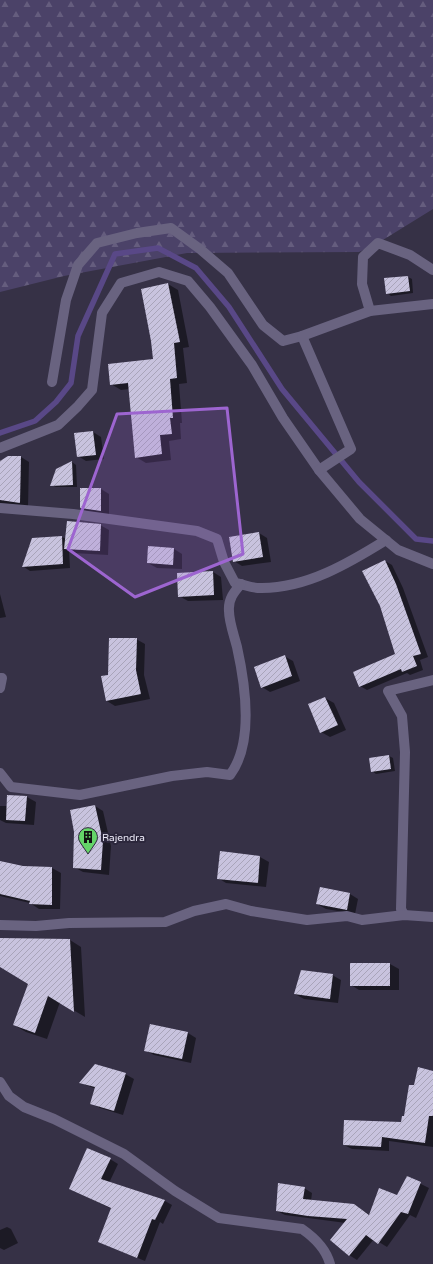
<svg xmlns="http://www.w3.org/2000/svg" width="433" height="1264" viewBox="0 0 433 1264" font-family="'Varela Round',sans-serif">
	<defs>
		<pattern id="forest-firs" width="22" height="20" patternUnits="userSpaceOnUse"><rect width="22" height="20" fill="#4b4268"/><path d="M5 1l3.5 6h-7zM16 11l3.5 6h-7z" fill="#655d7e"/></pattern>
		<pattern id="building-hatch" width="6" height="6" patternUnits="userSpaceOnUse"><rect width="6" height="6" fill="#c8c3de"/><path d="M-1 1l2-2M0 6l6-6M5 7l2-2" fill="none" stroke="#a8a4b9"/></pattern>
	</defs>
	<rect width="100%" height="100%" fill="#363146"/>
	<polygon fill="url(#forest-firs)" points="0,0 433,0 433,209 378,243 359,252 187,253 64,276 0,292"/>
	<g fill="#0007">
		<polygon points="408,277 412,279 413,293 391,296 387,293"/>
		<polygon points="168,284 178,290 189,347 183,348 187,383 179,384 182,423 180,423 181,439 169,441 171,460 146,463 136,457 130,389 121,390 111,384 154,360"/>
		<polygon points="93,432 101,437 104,459 86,461 78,456"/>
		<polygon points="21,457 29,462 28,507 0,503 0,462"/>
		<polygon points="72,462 76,465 77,487 56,487 52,485 57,470"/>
		<polygon points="101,489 109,494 109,515 90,513 81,508"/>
		<polygon points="100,525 109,530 108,555 73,553 69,550 70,568 30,571 24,567 33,539 62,537 66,539"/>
		<polygon points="259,533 267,538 271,562 242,566 234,561"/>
		<polygon points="174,549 182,554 182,569 157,568 148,563"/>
		<polygon points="385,561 392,565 403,588 428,657 420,660 423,670 410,675 407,673 367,690 360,686 396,655"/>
		<polygon points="213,572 221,577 223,600 188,601 179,596"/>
		<polygon points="0,594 6,617 0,618"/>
		<polygon points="136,639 145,644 144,675 150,699 115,706 107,701 109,676"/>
		<polygon points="284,656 293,661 300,681 270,692 262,687"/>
		<polygon points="325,698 334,703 346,730 330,737 321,732"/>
		<polygon points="389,756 393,758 395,771 376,774 372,771"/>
		<polygon points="8,796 27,797 36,802 34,825 6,823 0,820 0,806 7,806"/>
		<polygon points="95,806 103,811 111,846 109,875 83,872 74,867"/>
		<polygon points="221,852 260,857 269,862 266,887 226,883 218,878"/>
		<polygon points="0,862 23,867 52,868 61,873 60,909 39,909 30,903 0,896"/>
		<polygon points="321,888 350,894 358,899 355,914 326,909 317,904"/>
		<polygon points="0,939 70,940 81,947 85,1017 60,1002 47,1039 26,1032 14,1025 29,984 0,966"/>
		<polygon points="351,964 390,964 399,969 399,990 359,990 351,985"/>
		<polygon points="332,975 341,980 338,1003 304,999 295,994"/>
		<polygon points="188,1033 196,1038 191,1063 154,1055 145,1050"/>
		<polygon points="433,1072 433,1147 389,1141 389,1151 352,1149 344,1145 402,1123 414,1087"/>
		<polygon points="125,1074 134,1079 123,1115 100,1108 91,1103 96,1089 81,1083"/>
		<polygon points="110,1159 118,1164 109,1183 165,1201 172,1205 163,1224 160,1222 145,1261 99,1242 112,1209 70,1189"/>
		<polygon points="407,1177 429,1188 416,1218 410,1215 387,1247 374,1239 357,1260 349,1255 346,1223 285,1215 277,1211 304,1188 312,1193 311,1201 354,1205 370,1215 398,1197"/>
		<polygon points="7,1227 11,1229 18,1243 4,1250 0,1248 0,1230"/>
	</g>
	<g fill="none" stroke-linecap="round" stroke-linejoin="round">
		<polyline stroke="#594887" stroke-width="5.5" points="0,433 35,421 56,402 71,383 78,336 115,254 158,248 196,268 229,307 282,389 359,482 416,539 433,541"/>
	</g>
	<g fill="url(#building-hatch)">
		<polygon points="408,276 410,291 386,294 384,278"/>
		<polygon points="168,283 180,342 174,343 177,378 170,379 173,418 170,418 172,434 160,435 162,454 135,458 128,383 110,385 108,364 153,359 151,341 141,289"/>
		<polygon points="93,431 96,455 77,457 74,433"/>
		<polygon points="8,456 21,456 20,503 0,500 0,461"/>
		<polygon points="72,461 73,485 50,486 56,469"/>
		<polygon points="80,488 101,488 101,511 80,508"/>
		<polygon points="67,521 101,524 100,551 64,549"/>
		<polygon points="259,532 263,557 233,562 229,537"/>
		<polygon points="62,536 63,564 22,567 32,538"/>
		<polygon points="148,546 174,548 173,565 147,563"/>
		<polygon points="385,560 396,584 421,654 413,656 417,666 402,672 401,669 359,687 353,672 395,654 380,606 362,571"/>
		<polygon points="213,571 214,595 178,597 177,573"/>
		<polygon points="109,638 137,638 136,670 141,694 106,701 101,676 108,675"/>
		<polygon points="285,655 292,676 261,688 254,667"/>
		<polygon points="325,697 338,725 320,733 308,704"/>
		<polygon points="389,755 391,769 371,772 369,758"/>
		<polygon points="7,795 27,796 25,821 6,820"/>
		<polygon points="95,805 103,841 101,870 73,868 74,832 70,810"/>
		<polygon points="220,851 260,856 258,883 217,879"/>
		<polygon points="0,861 23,866 52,867 52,905 29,904 30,901 0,894"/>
		<polygon points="320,887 350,893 347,910 316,904"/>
		<polygon points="0,938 70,939 74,1012 48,996 35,1033 13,1025 28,984 0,967"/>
		<rect x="350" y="963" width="40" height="23"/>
		<polygon points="301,970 333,974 330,999 294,994"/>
		<polygon points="150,1024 188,1032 182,1059 144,1051"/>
		<polygon points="95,1064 126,1073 114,1111 90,1104 95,1087 79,1083"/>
		<polygon points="418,1067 433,1071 433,1116 429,1116 425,1143 382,1137 381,1147 343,1145 344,1120 401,1122 402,1116 404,1116 409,1085 414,1085"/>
		<polygon points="87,1148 111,1158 101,1179 165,1200 155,1220 152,1219 137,1258 98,1242 111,1208 69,1189"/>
		<polygon points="407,1176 421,1182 408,1214 401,1212 378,1244 366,1235 349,1256 330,1240 347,1219 308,1216 276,1211 278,1183 305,1187 303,1199 354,1204 369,1215 379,1188 397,1195"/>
	</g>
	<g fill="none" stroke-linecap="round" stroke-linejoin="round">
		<g stroke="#696380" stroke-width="10">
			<polyline points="370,311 362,284 363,257 378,243 410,255 433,270"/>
			<polyline points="52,382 66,300 78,265 97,243 137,233 171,228 200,249 228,273 263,325 283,341 302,336"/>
			<polyline points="0,448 58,425 78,406 92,390 102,313 121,283 159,272 188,281 210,307 252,365 283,418 319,470 360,519 398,550 433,564"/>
			<polyline points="319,470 351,449 302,336 370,311 433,304"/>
			<path d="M0 508 73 514 197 531 217 539 224 562 235 583C243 584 253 589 262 588 307 588 349 563 386 540"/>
			<polyline points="0,678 2,678 0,688"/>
			<path d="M0 773 11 787 80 795 172 776 207 772 230 775C254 743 245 683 237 647 234 635 229 622 229 611 228 599 234 592 241 584"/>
			<polyline points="404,915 401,909 405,752 402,716 388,691 433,680"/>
			<polyline points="0,925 36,926 69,923 165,922 194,911 226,904 251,911 307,920 347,916 362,920 404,915 433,917"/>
			<path d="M0 1082 9 1096 24 1107 54 1119 124 1154 175 1191 219 1218 302 1229C315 1238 326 1249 330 1264"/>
		</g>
	</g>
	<path fill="#9d65d0" fill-opacity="0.2" stroke="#9d65d0" stroke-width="3" stroke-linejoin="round" d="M227 408 243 554 135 597 68 549 117 414Z"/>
	<defs>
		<g id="building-pin" transform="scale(1)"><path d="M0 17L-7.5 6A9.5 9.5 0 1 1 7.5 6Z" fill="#64d468" stroke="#2c273c"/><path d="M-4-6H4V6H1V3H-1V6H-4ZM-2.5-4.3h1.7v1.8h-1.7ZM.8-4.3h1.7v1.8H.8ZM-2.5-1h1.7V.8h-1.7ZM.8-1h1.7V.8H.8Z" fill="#111"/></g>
	</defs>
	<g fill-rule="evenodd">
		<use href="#building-pin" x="88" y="837"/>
	</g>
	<g text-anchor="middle" stroke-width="4" stroke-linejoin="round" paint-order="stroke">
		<g font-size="10" fill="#ebe9f7" stroke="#2c273c" text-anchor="start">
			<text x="102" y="841">Rajendra</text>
		</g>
	</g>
</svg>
